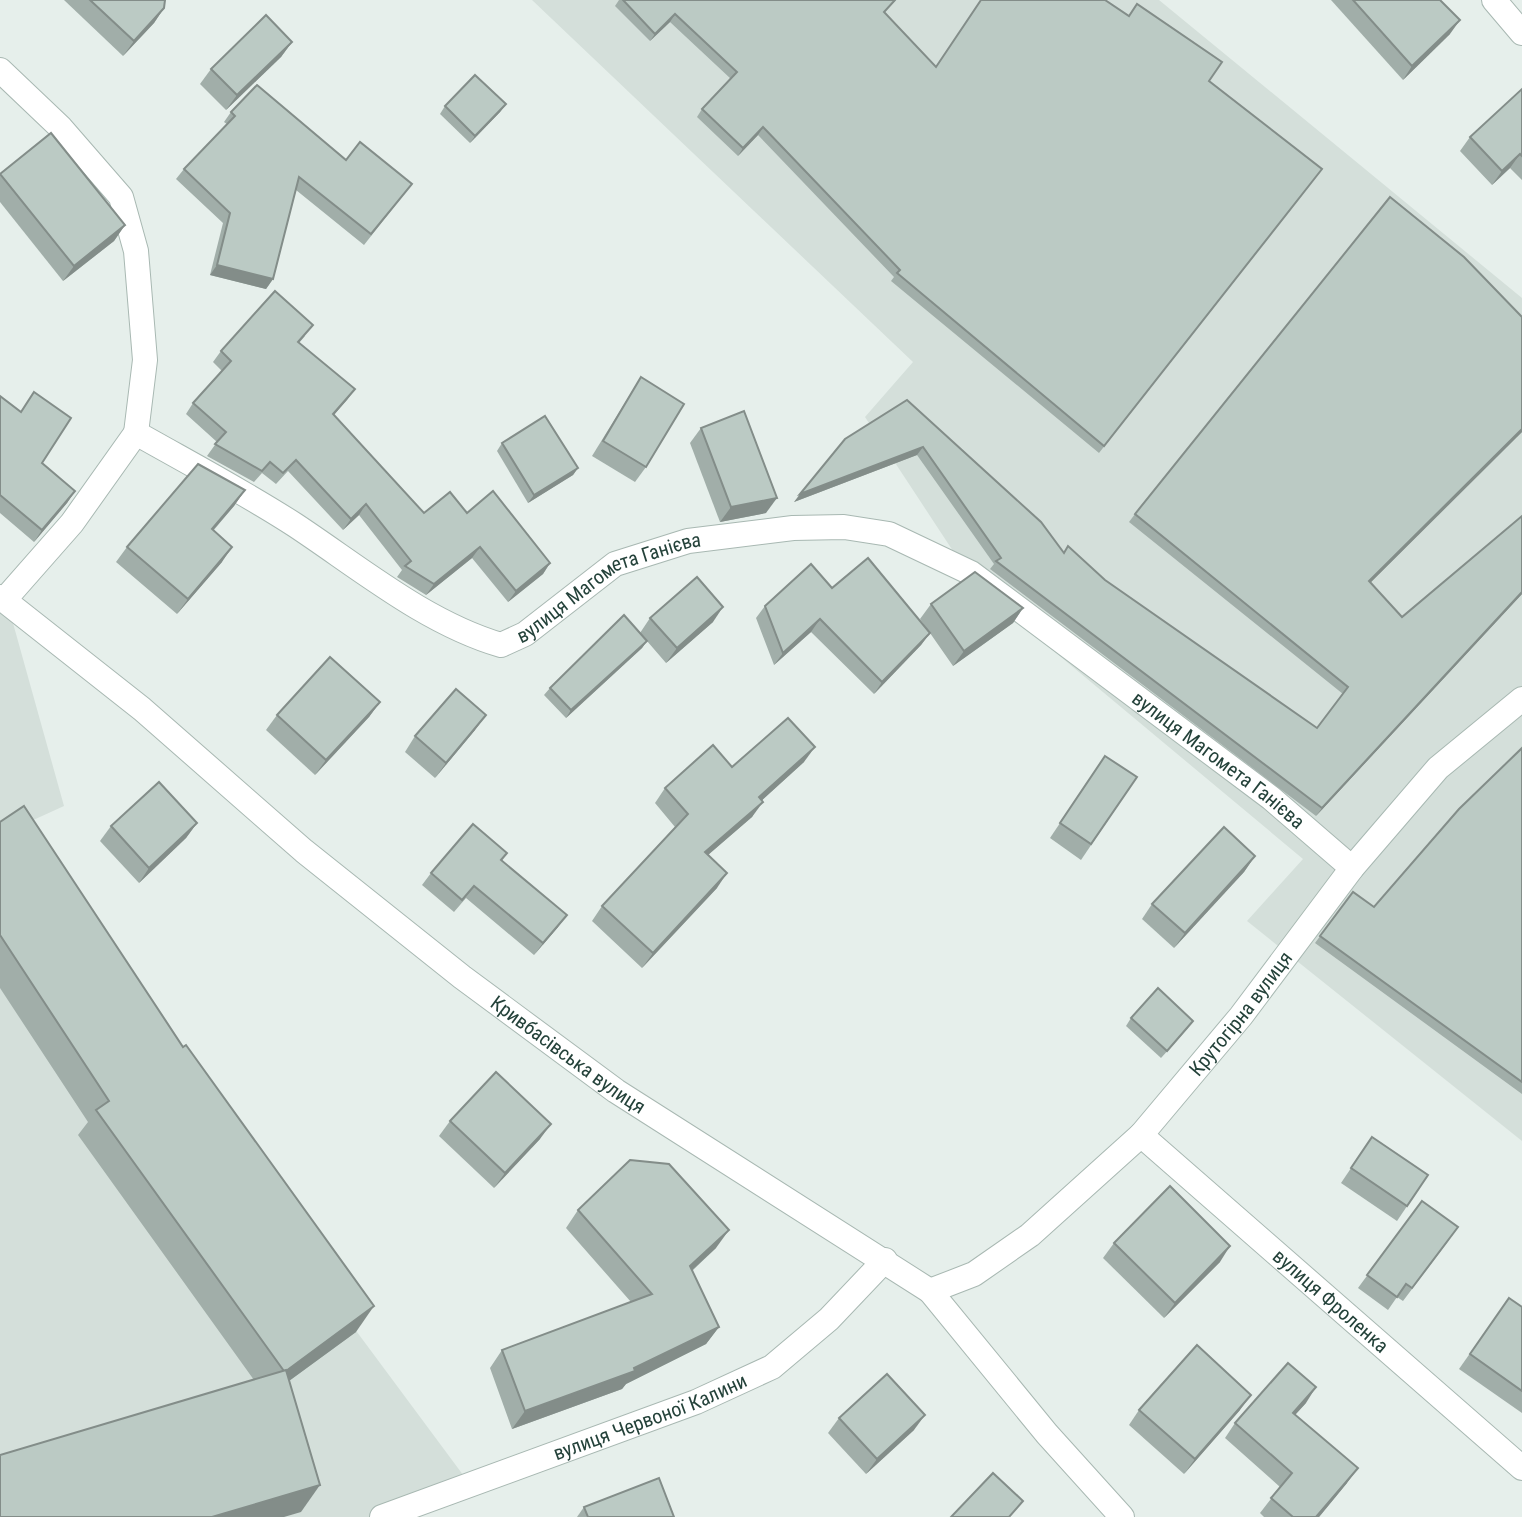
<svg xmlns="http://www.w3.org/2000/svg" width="1522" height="1517" viewBox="0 0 1522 1517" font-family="'Roboto Condensed',sans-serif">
	<rect width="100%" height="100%" fill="#e6efeb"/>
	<g fill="#d4dfda">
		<polygon points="532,0 1159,0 1522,298 1522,1141 1247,921 1303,859 976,586 865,417 913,362"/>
		<polygon points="0,597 6,598 64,806 7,832 357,1332 472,1487 382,1517 0,1517"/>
	</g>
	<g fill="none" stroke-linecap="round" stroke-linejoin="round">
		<g stroke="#a8b8b2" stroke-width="26">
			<g id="street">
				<polyline points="1494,0 1522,33"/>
				<path id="s1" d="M0 70 61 128 121 197 136 251 145 360 136 433C189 463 244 492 295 525 360 568 426 623 501 645L525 634 615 564 688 541 793 528 844 527 889 534 971 573 1271 798 1352 868"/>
				<path id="s2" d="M0 597 142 709 304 851 462 977 616 1091 930 1291 1047 1434 1122 1517"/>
				<polyline points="6,598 72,523 136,433"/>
				<path id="s3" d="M1141 1135 1522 1468"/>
				<path id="s4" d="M930 1291 974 1274 1030 1235 1141 1135 1241 1016 1352 868 1438 768 1522 699"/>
				<path id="s5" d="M382 1517 696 1402 772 1367 829 1319 885 1260"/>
			</g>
		</g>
		<use href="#street" stroke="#fff" stroke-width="24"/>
	</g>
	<g fill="#a1aea9">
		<polygon points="64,0 165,0 164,8 154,23 123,56"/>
		<polygon points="619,0 896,0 884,13 936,67 1209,81 1316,177 1099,453 891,281 894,277 758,135 738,156 697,117 702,109 731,79 670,22 650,41 615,6"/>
		<polygon points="1331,0 1440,0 1450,34 1403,80"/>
		<polygon points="292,42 281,57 226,110 200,84 211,69"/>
		<polygon points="1522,89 1522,180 1510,168 1492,185 1460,151 1470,137"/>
		<polygon points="506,104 500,112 470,143 440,114 445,106"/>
		<polygon points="231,112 346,160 412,184 364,245 296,190 273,279 266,289 210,275 223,223 176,179 184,169 227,124 224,122"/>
		<polygon points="51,133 125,225 114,241 63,281 0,202 0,174"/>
		<polygon points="1522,317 1522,432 1370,583 1402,617 1522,516 1522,594 1316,816 990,569 994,564 917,455 794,502 907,400 1064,553 1105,580 1317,728 1343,694 1129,522 1135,514"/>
		<polygon points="305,336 299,343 355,389 334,415 424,513 467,513 550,563 543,574 508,602 472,558 426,595 397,577 402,570 359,515 343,530 288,471 276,484 262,473 254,482 207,456 217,442 186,414 193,403 222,371 213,362 221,351"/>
		<polygon points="641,377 646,467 635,482 592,456"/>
		<polygon points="0,396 42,463 75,491 67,503 34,542 0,513"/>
		<polygon points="701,428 766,513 720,522 690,443"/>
		<polygon points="502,443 578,468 573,475 528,503 497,451"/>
		<polygon points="245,490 234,506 213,531 222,562 177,614 116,562 127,547"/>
		<polygon points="832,588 930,633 920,619 931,604 1023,608 1013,623 953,666 930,633 921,645 874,694 811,632 774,665 756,618 765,606"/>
		<polygon points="650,618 713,622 666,663 647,641 642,648 566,718 544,695 550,688 640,633"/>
		<polygon points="380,702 369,717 315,775 266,730 277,715"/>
		<polygon points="475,730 435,778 405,752 415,736"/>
		<polygon points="1522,748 1522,1094 1315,943 1353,892 1374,907"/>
		<polygon points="1105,756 1137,777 1081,860 1050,838"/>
		<polygon points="804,762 761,801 752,817 708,855 717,888 642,968 592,921 602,906 675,827 655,803 665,788 732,767"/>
		<polygon points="0,822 356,1332 289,1381 301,1512 254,1380 78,1135 88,1122 0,988"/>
		<polygon points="197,823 186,838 139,883 100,841 111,826"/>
		<polygon points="507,853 502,860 558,927 534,955 466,898 454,912 422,885 431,873"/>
		<polygon points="1255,856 1244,872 1174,948 1142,919 1152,904"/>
		<polygon points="1131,1018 1188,1028 1161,1058 1126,1026"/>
		<polygon points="450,1121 540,1139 494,1188 439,1136"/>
		<polygon points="1372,1137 1428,1175 1397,1221 1341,1183"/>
		<polygon points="1422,1201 1449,1240 1403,1301 1397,1297 1388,1310 1358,1288"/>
		<polygon points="578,1210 716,1248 692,1271 719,1327 706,1344 626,1384 622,1389 512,1429 490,1368 502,1350 631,1302 566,1228"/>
		<polygon points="1114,1243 1220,1262 1164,1318 1103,1258"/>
		<polygon points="1509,1298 1522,1307 1522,1413 1459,1369"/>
		<polygon points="1306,1403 1295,1415 1347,1483 1319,1517 1264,1517 1260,1513 1280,1487 1225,1438 1235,1423"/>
		<polygon points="1139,1410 1240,1410 1184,1474 1129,1425"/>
		<polygon points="839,1418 914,1430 866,1474 828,1433"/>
		<polygon points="584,1507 674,1517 577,1517"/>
	</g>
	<g fill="#838d89">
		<polygon points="164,8 154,23 123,56 134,41"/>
		<polygon points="675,14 670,22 650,41 655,34"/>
		<polygon points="1460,20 1450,34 1403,80 1412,66"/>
		<polygon points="292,42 281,57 226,110 237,95"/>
		<polygon points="506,104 500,112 470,143 475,136"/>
		<polygon points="763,127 758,135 738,156 743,148"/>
		<polygon points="1520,154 1510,168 1492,185 1502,171"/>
		<polygon points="125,225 114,241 63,281 74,266"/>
		<polygon points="217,265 273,279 266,289 210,275"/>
		<polygon points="355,389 347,400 325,425 333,414"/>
		<polygon points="1522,429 1522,432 1364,589 1369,581"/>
		<polygon points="923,447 917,455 794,502 800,494"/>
		<polygon points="578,468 573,475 528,503 534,495"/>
		<polygon points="245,490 234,506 201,544 212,529"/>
		<polygon points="75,491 67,503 34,542 42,530"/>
		<polygon points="777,498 766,513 720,522 731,507"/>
		<polygon points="366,504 359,515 343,530 351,519"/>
		<polygon points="232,547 222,562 177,614 188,599"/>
		<polygon points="480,547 472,558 426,595 434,584"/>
		<polygon points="550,563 543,574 508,602 516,591"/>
		<polygon points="1522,592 1522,594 1316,816 1322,808"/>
		<polygon points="723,607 713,622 666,663 677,648"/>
		<polygon points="1023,608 1013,623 953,666 964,651"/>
		<polygon points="820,619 811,632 774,665 783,653"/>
		<polygon points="930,633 921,645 874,694 882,682"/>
		<polygon points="647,641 642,648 566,718 571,710"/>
		<polygon points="380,702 369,717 315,775 326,760"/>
		<polygon points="486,715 475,730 435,778 446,763"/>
		<polygon points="815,747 804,762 748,813 759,797"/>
		<polygon points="763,802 752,817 694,867 705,852"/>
		<polygon points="197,823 186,838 139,883 149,868"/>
		<polygon points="1255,856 1244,872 1174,948 1185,933"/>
		<polygon points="727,873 717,888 642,968 653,953"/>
		<polygon points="567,915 558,927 534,955 543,943"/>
		<polygon points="551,1124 540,1139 494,1188 505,1173"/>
		<polygon points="729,1230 716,1248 677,1284 690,1266"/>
		<polygon points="1230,1246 1220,1262 1164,1318 1175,1303"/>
		<polygon points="374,1306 356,1332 267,1397 285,1372"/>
		<polygon points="719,1327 706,1344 626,1384 622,1389 512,1429 525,1411 634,1368"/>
		<polygon points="1316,1387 1306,1403 1282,1429 1293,1413"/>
		<polygon points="1251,1395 1240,1410 1184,1474 1195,1459"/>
		<polygon points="925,1415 914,1430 866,1474 877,1459"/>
		<polygon points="1358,1468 1347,1483 1319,1517 1316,1517"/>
		<polygon points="320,1485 301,1512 284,1517 212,1517"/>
	</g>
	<g fill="#bbcac4" stroke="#838d89" stroke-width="2">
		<polygon points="90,0 165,0 164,8 134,41"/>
		<polygon points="623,0 895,0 884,12 936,67 981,0 1105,0 1129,16 1137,4 1222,62 1209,81 1322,169 1104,446 897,273 900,270 763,127 743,148 702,109 737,72 675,14 655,34"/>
		<polygon points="1353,0 1440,0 1460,20 1412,66"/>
		<polygon points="266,15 292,42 237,95 211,69"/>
		<polygon points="475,75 506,104 475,136 445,106"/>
		<polygon points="257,85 346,160 360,142 412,184 371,234 299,177 273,279 217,265 230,213 184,169 235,116 231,112"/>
		<polygon points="1522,89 1522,156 1520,154 1502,171 1470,137"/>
		<polygon points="51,133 125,225 74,266 0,174"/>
		<polygon points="1390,197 1464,257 1522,317 1522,429 1369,581 1402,617 1522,516 1522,592 1322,808 996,561 1001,558 923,447 800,494 845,439 907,400 1041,522 1064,553 1068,546 1105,580 1317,728 1348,687 1135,514"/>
		<polygon points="275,291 313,325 298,342 355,389 333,414 424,513 450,492 467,513 493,491 550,563 516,591 480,547 434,584 405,566 411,561 366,504 351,519 296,460 283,473 270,462 262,471 215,444 226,432 193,403 231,361 221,351"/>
		<polygon points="641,377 684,404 646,467 603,441"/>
		<polygon points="34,392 71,418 42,463 75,491 42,530 0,495 0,396 21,412"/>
		<polygon points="744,411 777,498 731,507 701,428"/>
		<polygon points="545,416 578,468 534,495 502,443"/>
		<polygon points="198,464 245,490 212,529 232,547 188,599 127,547"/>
		<polygon points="868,558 930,633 882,682 820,619 783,653 765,606 811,564 832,588"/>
		<polygon points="975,572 1023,608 964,651 931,604"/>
		<polygon points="697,577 723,607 677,648 650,618"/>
		<polygon points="624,615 647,641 571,710 550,688"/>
		<polygon points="330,657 380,702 326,760 277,715"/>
		<polygon points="456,689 486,715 446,763 415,736"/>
		<polygon points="788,718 815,747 759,797 763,802 705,852 727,873 653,953 602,906 688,814 665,788 713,745 732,767"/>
		<polygon points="1522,748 1522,1082 1320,936 1353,892 1374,907 1459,809"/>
		<polygon points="1105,756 1137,777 1091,844 1060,823"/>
		<polygon points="159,782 197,823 149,868 111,826"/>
		<polygon points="24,806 183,1047 186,1045 374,1306 286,1371 284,1371 96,1110 109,1101 0,935 0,822"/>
		<polygon points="473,824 507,853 501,860 567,915 543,943 474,886 462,900 431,873"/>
		<polygon points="1224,827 1255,856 1185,933 1152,904"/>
		<polygon points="1158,988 1193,1021 1167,1051 1131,1018"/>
		<polygon points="496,1072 551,1124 505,1173 450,1121"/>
		<polygon points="1372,1137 1428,1175 1407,1206 1351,1168"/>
		<polygon points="630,1160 669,1164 729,1230 690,1266 719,1327 634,1368 635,1371 525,1411 502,1350 652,1294 578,1210"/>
		<polygon points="1170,1186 1230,1246 1175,1303 1114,1243"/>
		<polygon points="1422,1201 1458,1227 1412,1288 1406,1284 1397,1297 1367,1275"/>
		<polygon points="1509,1298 1522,1307 1522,1391 1470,1354"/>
		<polygon points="1197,1345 1251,1395 1195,1459 1139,1410"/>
		<polygon points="1288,1363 1316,1387 1293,1413 1358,1468 1316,1517 1293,1517 1271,1498 1292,1473 1235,1423"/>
		<polygon points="286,1370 320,1485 212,1517 0,1517 0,1455"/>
		<polygon points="887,1374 925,1415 877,1459 839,1418"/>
		<polygon points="993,1473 1023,1501 1009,1517 951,1517"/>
		<polygon points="659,1478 674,1517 588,1517 584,1507"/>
	</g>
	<g text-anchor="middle" stroke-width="6" stroke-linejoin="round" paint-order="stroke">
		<g font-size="20" fill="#24423a" stroke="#f7fbf9">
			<text dy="7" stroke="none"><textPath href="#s1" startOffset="962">вулиця Магомета Ганієва</textPath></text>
			<text dy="7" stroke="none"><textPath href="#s1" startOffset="1658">вулиця Магомета Ганієва</textPath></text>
			<text dy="7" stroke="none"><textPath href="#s4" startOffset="422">Крутогірна вулиця</textPath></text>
			<text dy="7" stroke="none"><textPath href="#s2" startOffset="730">Кривбасівська вулиця</textPath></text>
			<text dy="7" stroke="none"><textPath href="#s3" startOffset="252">вулиця Фроленка</textPath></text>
			<text dy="7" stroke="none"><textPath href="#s5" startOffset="286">вулиця Червоної Калини</textPath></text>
		</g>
	</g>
</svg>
